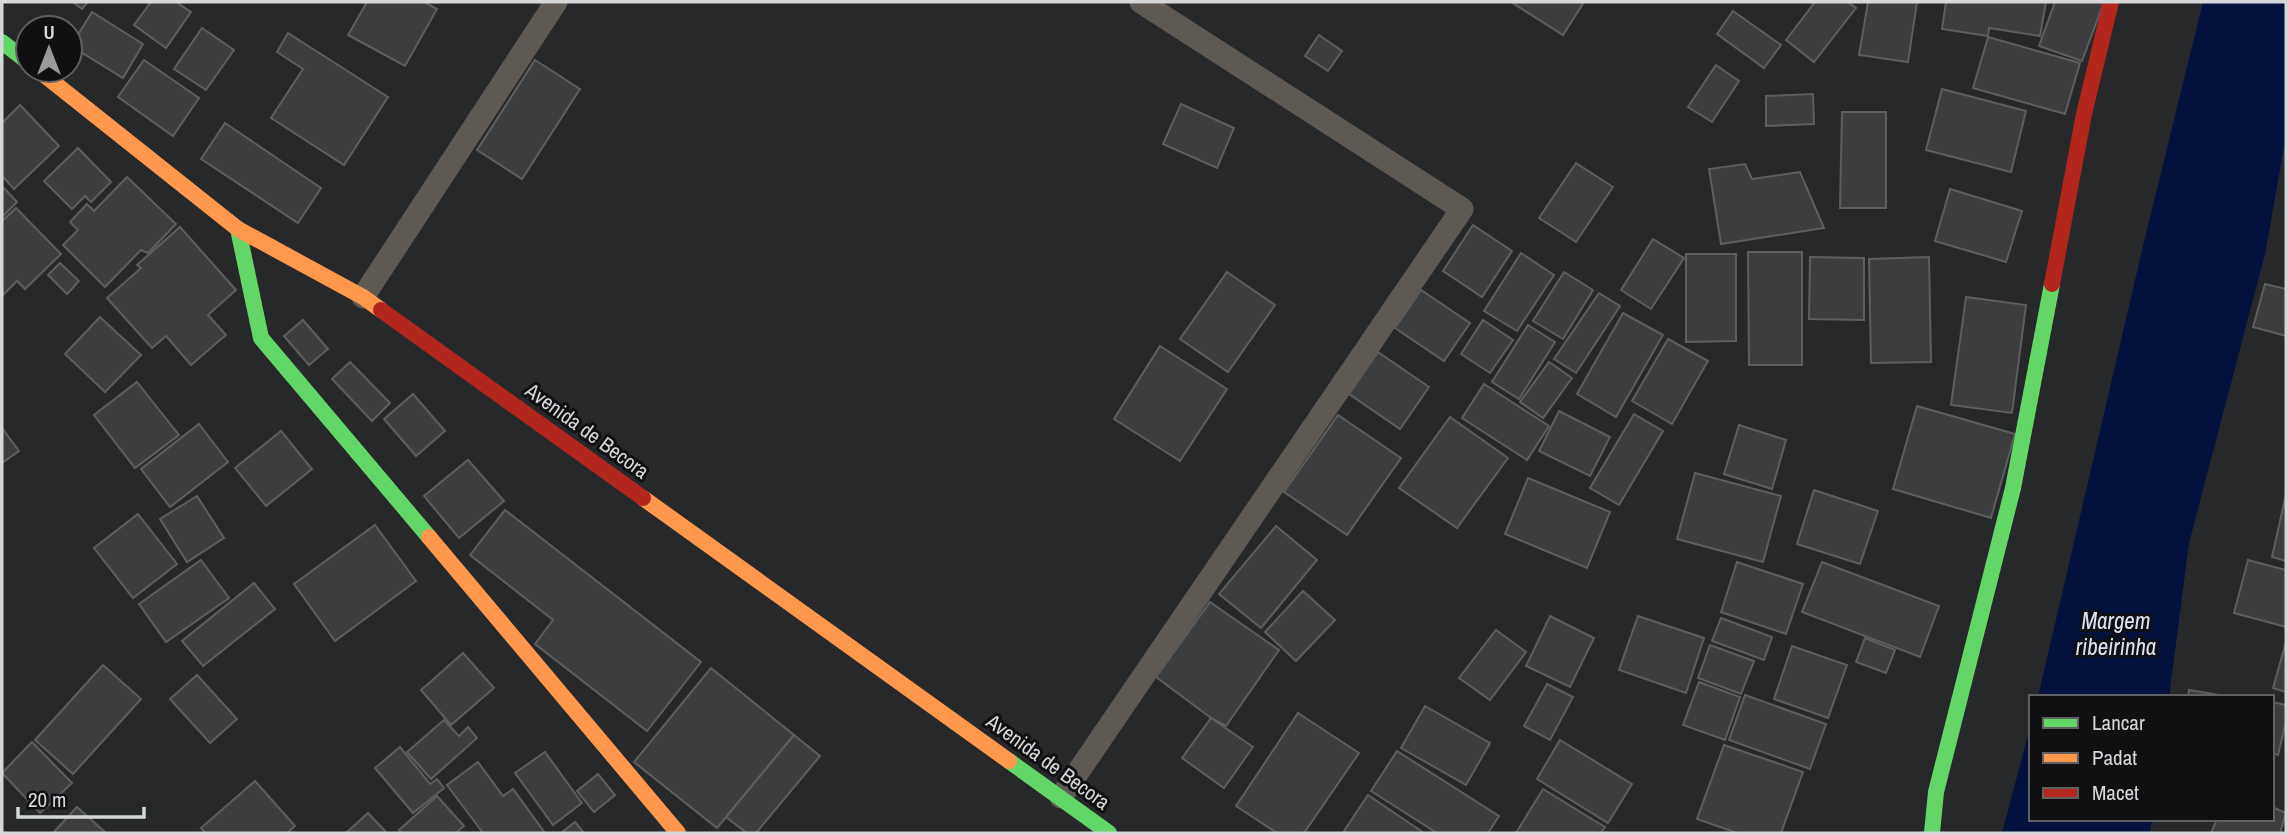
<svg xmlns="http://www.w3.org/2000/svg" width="2288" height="835" viewBox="0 0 2288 835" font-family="'Archivo Narrow',sans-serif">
	<rect width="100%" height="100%" fill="#27282a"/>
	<g fill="#04113c">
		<polygon points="2203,2 2286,2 2286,136 2265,254 2189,543 2169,697 2038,697 2143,246"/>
		<polygon points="2031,724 2031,819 2152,819 2150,833 2002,833"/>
	</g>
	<g fill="#3c3d3f" stroke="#5d5e5f" stroke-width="2">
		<polygon points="73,2 88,2 82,9"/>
		<polygon points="151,2 176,2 191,12 166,48 134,25"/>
		<polygon points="367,2 424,2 437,9 405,66 348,35"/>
		<polygon points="1511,2 1584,2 1563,35"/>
		<polygon points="1815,2 1848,2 1856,8 1814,62 1786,40"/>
		<polygon points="1868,2 1917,2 1908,62 1859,55"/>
		<polygon points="1946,2 2046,2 2040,36 1989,28 1988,36 1942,29"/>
		<polygon points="2055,2 2104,2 2082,61 2039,46"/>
		<polygon points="1733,11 1781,45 1764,68 1717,34"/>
		<polygon points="92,12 143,44 123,78 71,46"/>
		<polygon points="202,28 234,50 206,90 174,69"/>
		<polygon points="288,33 388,97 344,165 271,118 303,69 277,52"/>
		<polygon points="1319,35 1342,51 1328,71 1305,56"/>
		<polygon points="1988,37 2080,63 2065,114 1973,88"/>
		<polygon points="144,60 199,98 173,136 118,97"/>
		<polygon points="535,60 580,89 522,179 477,150"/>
		<polygon points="1716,65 1739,81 1712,122 1688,107"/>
		<polygon points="1942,89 2026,111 2011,172 1926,150"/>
		<polygon points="1813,94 1814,124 1766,126 1766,96"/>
		<polygon points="1181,104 1234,128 1217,168 1163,144"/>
		<polygon points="20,105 59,146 14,189 2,176 2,123"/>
		<polygon points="1842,112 1886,112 1886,208 1840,208"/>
		<polygon points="225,123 321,188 298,223 201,159"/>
		<polygon points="78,148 111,182 91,202 85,196 72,209 44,181"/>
		<polygon points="1576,163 1613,187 1576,242 1539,218"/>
		<polygon points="1745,164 1752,179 1800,172 1824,228 1721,244 1709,169"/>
		<polygon points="127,177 176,224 148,253 141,250 105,287 63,245 78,230 70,222 87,204 94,211"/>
		<polygon points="2,186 17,202 2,217"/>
		<polygon points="1950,189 2022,211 2006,262 1935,241"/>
		<polygon points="16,208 61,254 25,289 17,281 2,296 2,221"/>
		<polygon points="1473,225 1512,251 1482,297 1443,271"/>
		<polygon points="180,227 236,290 208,315 226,335 191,365 166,336 152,348 107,298 141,268 137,265"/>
		<polygon points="1653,239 1684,258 1651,309 1621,290"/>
		<polygon points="1748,252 1802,252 1802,365 1749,365"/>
		<polygon points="1521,253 1554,275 1517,331 1484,311"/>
		<polygon points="1686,254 1736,254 1736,341 1686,342"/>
		<polygon points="1810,257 1864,258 1864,320 1809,319"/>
		<polygon points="1929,257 1931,362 1871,363 1869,259"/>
		<polygon points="60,263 79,281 67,294 48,275"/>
		<polygon points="1227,272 1275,305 1228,372 1180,339"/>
		<polygon points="1564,272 1593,290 1563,339 1533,321"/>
		<polygon points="2265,284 2286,289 2286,336 2253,327"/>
		<polygon points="1421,290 1470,323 1444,361 1395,328"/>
		<polygon points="1599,293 1620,306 1576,373 1554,359"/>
		<polygon points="1966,297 2026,305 2012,413 1951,405"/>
		<polygon points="1623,313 1663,335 1616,417 1577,394"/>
		<polygon points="100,317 141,355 105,392 65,354"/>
		<polygon points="303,320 328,349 309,365 284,336"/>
		<polygon points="1483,320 1513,340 1490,373 1461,354"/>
		<polygon points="1528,325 1555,342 1519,399 1492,382"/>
		<polygon points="1668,339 1708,361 1672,424 1632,401"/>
		<polygon points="1160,346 1227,389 1180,461 1114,419"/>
		<polygon points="1378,352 1429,387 1400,429 1349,394"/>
		<polygon points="350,362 390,403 372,421 332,379"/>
		<polygon points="1549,362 1572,378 1543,418 1520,402"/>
		<polygon points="137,382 179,435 135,468 94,415"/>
		<polygon points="1484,384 1549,426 1527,460 1462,418"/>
		<polygon points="413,394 445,431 416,456 384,419"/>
		<polygon points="1917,406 2015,434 1991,518 1893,489"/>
		<polygon points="1559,411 1610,437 1590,476 1539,451"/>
		<polygon points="1634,414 1663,431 1619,505 1590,488"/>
		<polygon points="1338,415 1401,458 1347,535 1284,492"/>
		<polygon points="1450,417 1508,458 1457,528 1399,488"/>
		<polygon points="199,424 228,462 170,507 141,469"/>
		<polygon points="1739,425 1786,440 1772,489 1724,474"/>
		<polygon points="2,428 19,451 2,463"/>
		<polygon points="281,431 312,469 266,506 235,468"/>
		<polygon points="468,460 504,501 459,538 424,496"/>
		<polygon points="1695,473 1781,496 1763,562 1677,539"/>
		<polygon points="1528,478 1610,512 1587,568 1505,534"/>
		<polygon points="1814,490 1878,511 1860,564 1797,544"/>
		<polygon points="2286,494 2286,561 2272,557"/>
		<polygon points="197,496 224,538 187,562 160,519"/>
		<polygon points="505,510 701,662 647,731 535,644 553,620 470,555"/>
		<polygon points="138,514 177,564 133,598 94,548"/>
		<polygon points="375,525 416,581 335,641 294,584"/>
		<polygon points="1276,526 1317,560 1261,628 1219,594"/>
		<polygon points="201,560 229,598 166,642 139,604"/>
		<polygon points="2248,560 2286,570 2286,627 2234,613"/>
		<polygon points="1737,562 1803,584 1786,634 1721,612"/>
		<polygon points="1822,562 1939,606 1920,657 1802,612"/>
		<polygon points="254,583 275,609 203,666 182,641"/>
		<polygon points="1303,591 1335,620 1296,661 1265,632"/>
		<polygon points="1210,602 1279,650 1226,726 1211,718 1156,677"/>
		<polygon points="1550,616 1594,638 1570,687 1526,666"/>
		<polygon points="1638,616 1704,638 1686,693 1619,670"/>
		<polygon points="1721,618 1772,637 1764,660 1712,641"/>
		<polygon points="1496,630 1526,652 1490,700 1459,678"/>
		<polygon points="1865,638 1895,650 1886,673 1856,662"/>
		<polygon points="2286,642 2286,692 2273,688"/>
		<polygon points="1710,645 1754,661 1741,694 1698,678"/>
		<polygon points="1792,646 1847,665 1828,718 1774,699"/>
		<polygon points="463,653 494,688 451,725 421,690"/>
		<polygon points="103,665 141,699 73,774 35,740"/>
		<polygon points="711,668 794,735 717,828 634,762"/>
		<polygon points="197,675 237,719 210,743 170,699"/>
		<polygon points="1699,682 1740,697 1725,740 1683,725"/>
		<polygon points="1547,684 1573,697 1550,740 1524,726"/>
		<polygon points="2189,690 2231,697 2188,697"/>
		<polygon points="1745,695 1826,724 1810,769 1729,740"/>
		<polygon points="2272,702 2286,705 2286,722 2278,755 2272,753"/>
		<polygon points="1425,706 1490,743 1466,785 1401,748"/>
		<polygon points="1298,713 1359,753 1304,833 1277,833 1236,806"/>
		<polygon points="1211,718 1253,747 1224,788 1182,758"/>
		<polygon points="444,720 459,736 468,727 477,738 431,779 407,752"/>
		<polygon points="794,735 820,756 756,833 747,833 726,817"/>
		<polygon points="1560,740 1632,784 1608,823 1537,779"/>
		<polygon points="32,742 72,783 40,813 2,773"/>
		<polygon points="1724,745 1803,772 1781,833 1737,833 1697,819"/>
		<polygon points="400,747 430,784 437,779 444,788 413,813 375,768"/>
		<polygon points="1397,751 1499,816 1488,833 1437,833 1371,791"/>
		<polygon points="545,752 582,803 553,825 515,773"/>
		<polygon points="478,762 503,796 513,789 545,833 483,833 447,785"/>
		<polygon points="598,774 615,795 594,812 577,791"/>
		<polygon points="255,781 295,826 287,833 206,833 201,828"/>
		<polygon points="1543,789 1605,827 1601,833 1516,833"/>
		<polygon points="1368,795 1424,833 1348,833 1344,831"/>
		<polygon points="437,796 464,826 456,833 402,833 399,830"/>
		<polygon points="77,807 106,833 53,833"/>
		<polygon points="2272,807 2286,813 2280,833 2211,833 2217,819 2272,819"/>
		<polygon points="368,813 387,833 346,833"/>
		<polygon points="575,822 584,833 561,833"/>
	</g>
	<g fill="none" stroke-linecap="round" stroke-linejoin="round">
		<g stroke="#5f5954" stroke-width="23">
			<polyline points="363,297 556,2"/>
			<polyline points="1061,797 1462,209 1141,2"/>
		</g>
		<g stroke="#63d668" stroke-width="16">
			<polyline points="2,42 28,62"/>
			<polyline points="238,229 261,338 429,537"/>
			<polyline points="1009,761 1109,833"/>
			<polyline points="1932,833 1936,792 2013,488 2052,284"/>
		</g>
		<g stroke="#ff974d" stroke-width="16">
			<polyline points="38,70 238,229 363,297 381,310"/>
			<polyline points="643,498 1009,761"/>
			<polyline points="429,537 678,833"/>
		</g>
		<g stroke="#b3261e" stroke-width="16">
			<polyline points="2052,284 2084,114 2111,2"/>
			<polyline points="381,310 643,498"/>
		</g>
	</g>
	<g text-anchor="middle" stroke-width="6" stroke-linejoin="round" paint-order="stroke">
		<g font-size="21" fill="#d5d7d9" stroke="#101012">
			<text transform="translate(587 431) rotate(36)" y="7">Avenida de Becora</text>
			<text transform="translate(1048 762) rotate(36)" y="7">Avenida de Becora</text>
		</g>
		<g font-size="23" font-style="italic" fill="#dbe4f5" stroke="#101012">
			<text x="2116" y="629">Margem<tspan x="2116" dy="26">ribeirinha</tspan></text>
		</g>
	</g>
	<rect width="2288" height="835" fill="none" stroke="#d5d7d9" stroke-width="7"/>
	<rect x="2029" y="695" width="245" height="126" fill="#101012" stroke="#5f6062" stroke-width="2"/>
	<rect x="2043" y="718" width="35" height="10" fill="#63d668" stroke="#5f6062" stroke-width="2"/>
	<text x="2092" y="730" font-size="21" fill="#d5d7d9">Lancar</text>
	<rect x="2043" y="753" width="35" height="10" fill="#ff974d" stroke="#5f6062" stroke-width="2"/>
	<text x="2092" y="765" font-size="21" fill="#d5d7d9">Padat</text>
	<rect x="2043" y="788" width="35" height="10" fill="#b3261e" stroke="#5f6062" stroke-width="2"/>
	<text x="2092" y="800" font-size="21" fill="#d5d7d9">Macet</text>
	<g transform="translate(49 49)"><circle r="33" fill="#101012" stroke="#5f6062" stroke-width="2"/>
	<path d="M0-5L12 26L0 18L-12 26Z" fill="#989a9c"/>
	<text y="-10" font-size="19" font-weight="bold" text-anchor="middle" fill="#d5d7d9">U</text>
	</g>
	<path d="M18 807v10h126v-10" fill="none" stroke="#d5d7d9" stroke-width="3.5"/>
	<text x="28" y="807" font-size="21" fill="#d5d7d9" stroke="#101012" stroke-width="5" paint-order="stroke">20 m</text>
</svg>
